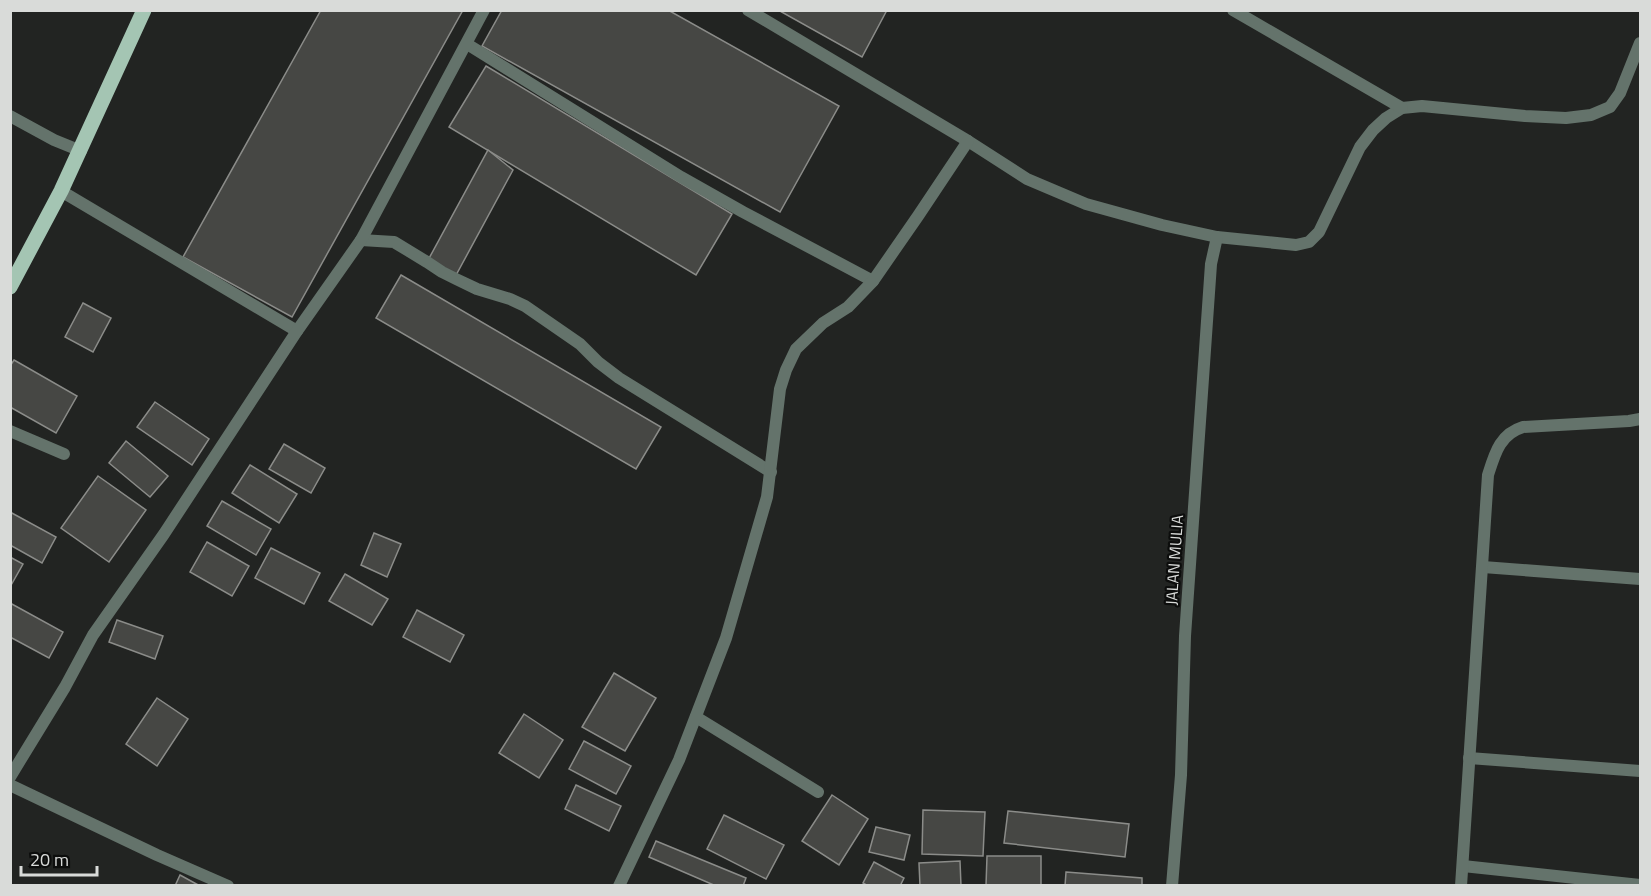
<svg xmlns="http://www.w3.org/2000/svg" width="1651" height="896" viewBox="0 0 1651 896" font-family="'Titillium Web',sans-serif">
	<rect width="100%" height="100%" fill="#222422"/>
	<g fill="#464744" stroke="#8b8c89" stroke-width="1.5">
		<polygon points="321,10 463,10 292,317 183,257"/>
		<polygon points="502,10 668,10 839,106 780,212 482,46"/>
		<polygon points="778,10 887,10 862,57"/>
		<polygon points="486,66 732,214 696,275 449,127"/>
		<polygon points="488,150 513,170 455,277 427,262"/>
		<polygon points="401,275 661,427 636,469 376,318"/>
		<polygon points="83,303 111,318 93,352 65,337"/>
		<polygon points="14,360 77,396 56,433 10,407 10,366"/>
		<polygon points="155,402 209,439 192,465 137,427"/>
		<polygon points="126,441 168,476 150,497 109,463"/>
		<polygon points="284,444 325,468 311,493 269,469"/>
		<polygon points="250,465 297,494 279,523 232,493"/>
		<polygon points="98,476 146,510 109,562 61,528"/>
		<polygon points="222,501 271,529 256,555 207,526"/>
		<polygon points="10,512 56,537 42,563 10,545"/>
		<polygon points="374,533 401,544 387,577 361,565"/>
		<polygon points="207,542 249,566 232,596 190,572"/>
		<polygon points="271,548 320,573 304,604 255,578"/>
		<polygon points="10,557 23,564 10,587"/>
		<polygon points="345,574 388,599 372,625 329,601"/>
		<polygon points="10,603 63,632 49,658 10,637"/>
		<polygon points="417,610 464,635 450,662 403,637"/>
		<polygon points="117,620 163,636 155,659 109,642"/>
		<polygon points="614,673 656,698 625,751 582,727"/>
		<polygon points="157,698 188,719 157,766 126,744"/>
		<polygon points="524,714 563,740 539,778 499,753"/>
		<polygon points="584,741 631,766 616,794 569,769"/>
		<polygon points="576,785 621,806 609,831 565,809"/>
		<polygon points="832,795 868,819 839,865 802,841"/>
		<polygon points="923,810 985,812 983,856 922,854"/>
		<polygon points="1008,811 1129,824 1125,857 1004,843"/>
		<polygon points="724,815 784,845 766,879 707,849"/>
		<polygon points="876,827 910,835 904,860 869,852"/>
		<polygon points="656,841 746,878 743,886 716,886 649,857"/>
		<polygon points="987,856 1041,856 1041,886 986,886"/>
		<polygon points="960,861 961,886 920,886 919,863"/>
		<polygon points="874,862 904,878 900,886 868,886 863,883"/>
		<polygon points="1066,872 1142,878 1142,886 1065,886"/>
		<polygon points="180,875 200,886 175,886"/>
	</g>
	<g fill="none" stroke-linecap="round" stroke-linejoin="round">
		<polyline stroke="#64736b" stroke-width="12" points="696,717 818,792"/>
		<g stroke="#64736b" stroke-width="12">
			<polyline points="748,10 968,141 1027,179 1086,204 1162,225 1217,237 1296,245 1309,242 1319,232 1360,147 1373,130 1386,118 1402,108 1422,106 1525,116 1566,118 1591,115 1610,107 1620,93 1640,43"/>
			<polyline points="1233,10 1402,108"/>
			<polyline points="467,44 681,177 743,212 873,281"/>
			<polyline points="10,116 54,140 81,151"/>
			<polyline points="61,191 297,331"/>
			<polyline points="361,240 394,242 427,262 442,272 456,279 477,289 510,299 525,306 580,344 598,362 619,378 771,472"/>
			<polyline points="10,431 64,454"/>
			<polyline points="1483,567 1640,579"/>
			<polyline points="1469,758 1640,771"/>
			<polyline points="10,777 65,687 93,635 164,534 297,331 361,240 484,10"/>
			<polyline points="10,785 157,855 228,886"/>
			<polyline points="1463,866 1640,885"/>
			<polyline points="619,886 679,760 726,638 767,497 780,389 786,370 796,349 823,323 848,307 873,281 918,216 968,141"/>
			<polyline points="1172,886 1181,775 1185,636 1211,264 1217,237"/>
			<path d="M1461 886 1488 475C1495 453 1500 434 1523 427L1629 421 1640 419"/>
		</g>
		<polyline stroke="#a4c5b3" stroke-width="15" points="10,287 61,191 144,10"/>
	</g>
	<g text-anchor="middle" stroke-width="4.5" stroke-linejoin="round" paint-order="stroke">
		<g font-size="16" fill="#d9dbd9" stroke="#0c0d0c">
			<text transform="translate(1174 560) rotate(-86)" y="6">JALAN MULIA</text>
		</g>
	</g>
	<rect width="1651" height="896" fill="none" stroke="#d9dbd9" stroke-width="24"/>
	<path d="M21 866v9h76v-9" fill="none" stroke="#d9dbd9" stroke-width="3"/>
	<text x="30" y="866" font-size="18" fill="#d9dbd9" stroke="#0c0d0c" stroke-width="4.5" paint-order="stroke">20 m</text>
</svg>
